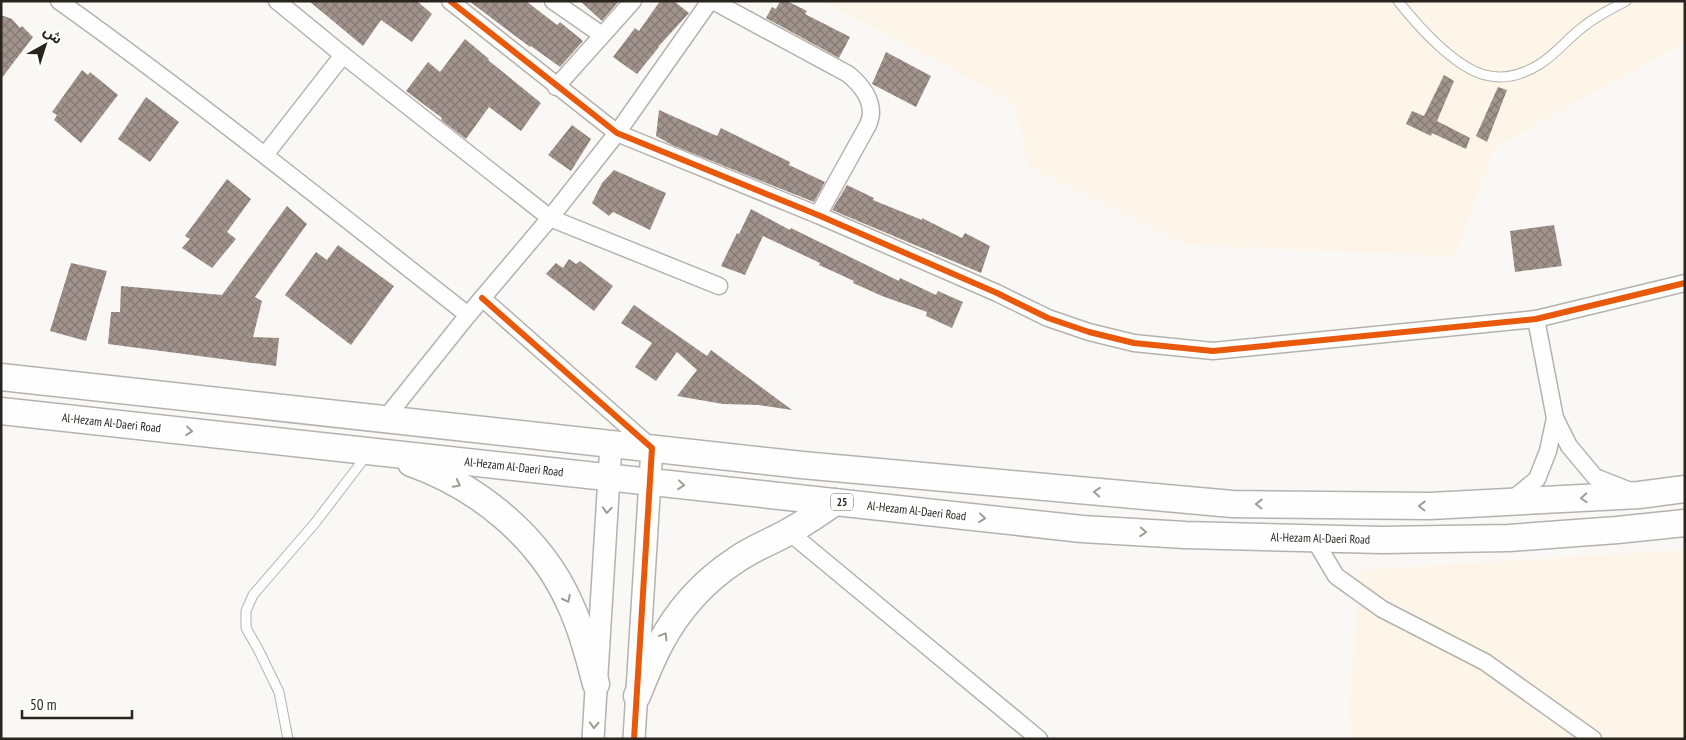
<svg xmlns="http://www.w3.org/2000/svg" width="1686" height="740" viewBox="0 0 1686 740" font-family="'PT Sans Narrow','Noto Sans Arabic',sans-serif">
	<defs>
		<pattern id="building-cross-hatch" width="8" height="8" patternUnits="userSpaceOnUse" patternTransform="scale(1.25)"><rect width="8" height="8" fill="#a2938c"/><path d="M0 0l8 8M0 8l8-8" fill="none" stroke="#847872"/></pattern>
	</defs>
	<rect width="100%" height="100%" fill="#faf8f5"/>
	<g fill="#fcf5e8">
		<polygon points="823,1 1685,1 1685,42 1494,148 1455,256 1187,245 1028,166 1016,105 934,59"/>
		<polygon points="1685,550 1685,739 1352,739 1348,712 1356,640 1357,570"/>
	</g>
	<g fill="url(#building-cross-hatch)">
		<polygon points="309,1 417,1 432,14 412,42 381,20 363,46"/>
		<polygon points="469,1 526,1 557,25 560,22 583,41 560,67 531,46 530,47"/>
		<polygon points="580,1 619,1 602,21"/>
		<polygon points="660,1 674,1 689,13 658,47 659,47 637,74 613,57 635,28 639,31"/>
		<polygon points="780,1 787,1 807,11 805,14 850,37 839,58 766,18 772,7 776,9"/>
		<polygon points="1,15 12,19 20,28 22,26 33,37 1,79"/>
		<polygon points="465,39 489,59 488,60 541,103 521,131 489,107 466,139 441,120 442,118 406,91 428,62 440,72"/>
		<polygon points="886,52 931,76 916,107 872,84"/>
		<polygon points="82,70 88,75 90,72 118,95 81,143 54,120 57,115 52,112"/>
		<polygon points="1444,75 1454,81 1437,121 1470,138 1466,149 1432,133 1431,136 1406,124 1412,111 1424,116"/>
		<polygon points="1498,87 1507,90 1487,142 1476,136"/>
		<polygon points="146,97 179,122 150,162 118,139"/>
		<polygon points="659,110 717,136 721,128 790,162 789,165 825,182 814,202 672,145 656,136"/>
		<polygon points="572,125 591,139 571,171 548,155"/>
		<polygon points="614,170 666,193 650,230 613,212 609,216 592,203 602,183"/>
		<polygon points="227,179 251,199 227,232 236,239 212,268 182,248 190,239 185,236"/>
		<polygon points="847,185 874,198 873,200 922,220 922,218 962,238 965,233 990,246 981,273 832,210"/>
		<polygon points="287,206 307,224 255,297 262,301 253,337 279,338 276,366 108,344 111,312 120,312 121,286 222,295"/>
		<polygon points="751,209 790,230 791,228 899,281 900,278 936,295 938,291 963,302 952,328 926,316 927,312 882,296 853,283 854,281 819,265 820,263 763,236 745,275 721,266 737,233 739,234"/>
		<polygon points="1554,225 1562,266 1515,272 1510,231"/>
		<polygon points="338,245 394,286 351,345 285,295 316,252 327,260"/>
		<polygon points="569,259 576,264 580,261 613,286 594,311 546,274 556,263 563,268"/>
		<polygon points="71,263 107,271 86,341 50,331"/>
		<polygon points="634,305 707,356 711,350 792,410 758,405 723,404 677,396 697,370 677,352 656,381 635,367 652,343 621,323"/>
	</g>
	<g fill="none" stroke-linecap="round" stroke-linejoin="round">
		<g stroke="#b5b2ae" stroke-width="11">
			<g id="service">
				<path d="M1398 1C1417 25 1454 67 1485 75 1504 80 1524 74 1540 64 1556 54 1568 38 1583 27 1596 16 1611 9 1626 1"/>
				<polyline points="288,739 279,692 258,649 246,628 246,611 253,595 315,523 367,455"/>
			</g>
		</g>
		<g stroke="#b5b2ae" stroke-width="19">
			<g id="minor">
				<path d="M59 1C199 101 333 209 468 315"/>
				<polyline points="277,1 343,55 550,218 719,286"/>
				<polyline points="450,1 617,133 818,215 997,293 1048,318 1089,332 1134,343 1213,351 1536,319 1685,283"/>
				<polyline points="553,1 602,35"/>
				<path d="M713 1 848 74C859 83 871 97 871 113 871 117 869 122 868 125L818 215"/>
				<polyline points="556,87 633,1"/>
				<polyline points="265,155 343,55"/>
				<polyline points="482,298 652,448"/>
				<polyline points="1536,319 1555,418 1569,446 1595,477 1633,492"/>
				<polyline points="384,420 468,315 550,218 617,133 710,1"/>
				<polyline points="1509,502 1537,479 1548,451 1555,418"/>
				<polyline points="789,532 1039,739"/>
				<polyline points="1314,539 1336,576 1382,609 1485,662 1593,739"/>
			</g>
		</g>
		<g stroke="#b5b2ae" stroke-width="24">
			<g id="tertiary">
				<polyline points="593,739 611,444"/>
				<polyline points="634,739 652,448"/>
			</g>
		</g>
		<g stroke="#b5b2ae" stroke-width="29">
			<g id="primary">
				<polyline points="1,377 802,465 1232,504 1430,506 1639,495 1685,489"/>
				<path id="s1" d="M1 411 1082 529 1185 535 1382 540 1509 538 1617 530 1685 523"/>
				<path d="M411 463C479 487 541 538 570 604 582 630 589 657 596 684"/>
				<path d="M637 696C644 679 651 661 660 644 678 610 704 581 736 560 753 548 773 541 790 531 806 522 821 512 835 502"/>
			</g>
		</g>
		<use href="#service" stroke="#fefefe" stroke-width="9"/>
		<use href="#minor" stroke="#fefefe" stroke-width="16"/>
		<use href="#tertiary" stroke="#fefefe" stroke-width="21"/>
		<use href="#primary" stroke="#fefefe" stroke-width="26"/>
		<g stroke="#fff" stroke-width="9">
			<g id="cycleway">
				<polyline points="450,1 617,133 818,215 997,293 1048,318 1089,332 1134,343 1213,351 1536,319 1685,283"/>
				<polyline points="482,298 652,448 634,739"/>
			</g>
		</g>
		<use href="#cycleway" stroke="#e8590c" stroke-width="6"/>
	</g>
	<defs><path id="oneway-chevron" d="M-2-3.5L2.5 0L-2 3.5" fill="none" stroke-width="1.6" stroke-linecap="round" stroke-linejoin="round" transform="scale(1.25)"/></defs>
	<g stroke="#9e9c99">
		<use href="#oneway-chevron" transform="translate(189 431) rotate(6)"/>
		<use href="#oneway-chevron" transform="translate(457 484) rotate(27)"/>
		<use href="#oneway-chevron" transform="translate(681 485) rotate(6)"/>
		<use href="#oneway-chevron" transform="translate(1097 492) rotate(-175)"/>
		<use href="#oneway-chevron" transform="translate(1584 498) rotate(177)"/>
		<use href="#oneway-chevron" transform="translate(1259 504) rotate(-179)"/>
		<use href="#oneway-chevron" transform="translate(1422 506) rotate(-179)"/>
		<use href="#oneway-chevron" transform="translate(607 510) rotate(94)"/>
		<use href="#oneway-chevron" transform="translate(982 518) rotate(6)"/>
		<use href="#oneway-chevron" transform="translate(1143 532) rotate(4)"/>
		<use href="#oneway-chevron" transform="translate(567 599) rotate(63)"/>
		<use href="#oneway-chevron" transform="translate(664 636) rotate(-59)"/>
		<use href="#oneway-chevron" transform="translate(594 725) rotate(93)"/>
	</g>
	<g text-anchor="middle" stroke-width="5" stroke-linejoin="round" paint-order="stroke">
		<rect fill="#fff" stroke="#696662" stroke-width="1" x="831" y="493.5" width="22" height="17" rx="4"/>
		<g font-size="11" font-weight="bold" fill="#29251e">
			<text x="842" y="506">25</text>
		</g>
		<g font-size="12" fill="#29251e" stroke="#fff">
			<text dy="4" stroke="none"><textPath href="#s1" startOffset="111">Al-Hezam Al-Daeri Road</textPath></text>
			<text dy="4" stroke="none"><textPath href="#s1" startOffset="516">Al-Hezam Al-Daeri Road</textPath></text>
			<text dy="4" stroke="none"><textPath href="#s1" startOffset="921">Al-Hezam Al-Daeri Road</textPath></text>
			<text dy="4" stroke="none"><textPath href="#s1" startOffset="1326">Al-Hezam Al-Daeri Road</textPath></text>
		</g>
	</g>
	<rect width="1686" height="740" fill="none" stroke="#29251e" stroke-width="5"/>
	<g transform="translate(45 45) rotate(39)" stroke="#ffffff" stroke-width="4" paint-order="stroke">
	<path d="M0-4L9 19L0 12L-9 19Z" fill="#29251e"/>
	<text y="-8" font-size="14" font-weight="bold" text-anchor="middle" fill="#29251e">ش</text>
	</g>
	<path d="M22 710v8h110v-8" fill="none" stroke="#29251e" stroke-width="2.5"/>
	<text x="30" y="710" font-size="15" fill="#29251e" stroke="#ffffff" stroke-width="4" paint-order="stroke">50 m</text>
</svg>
